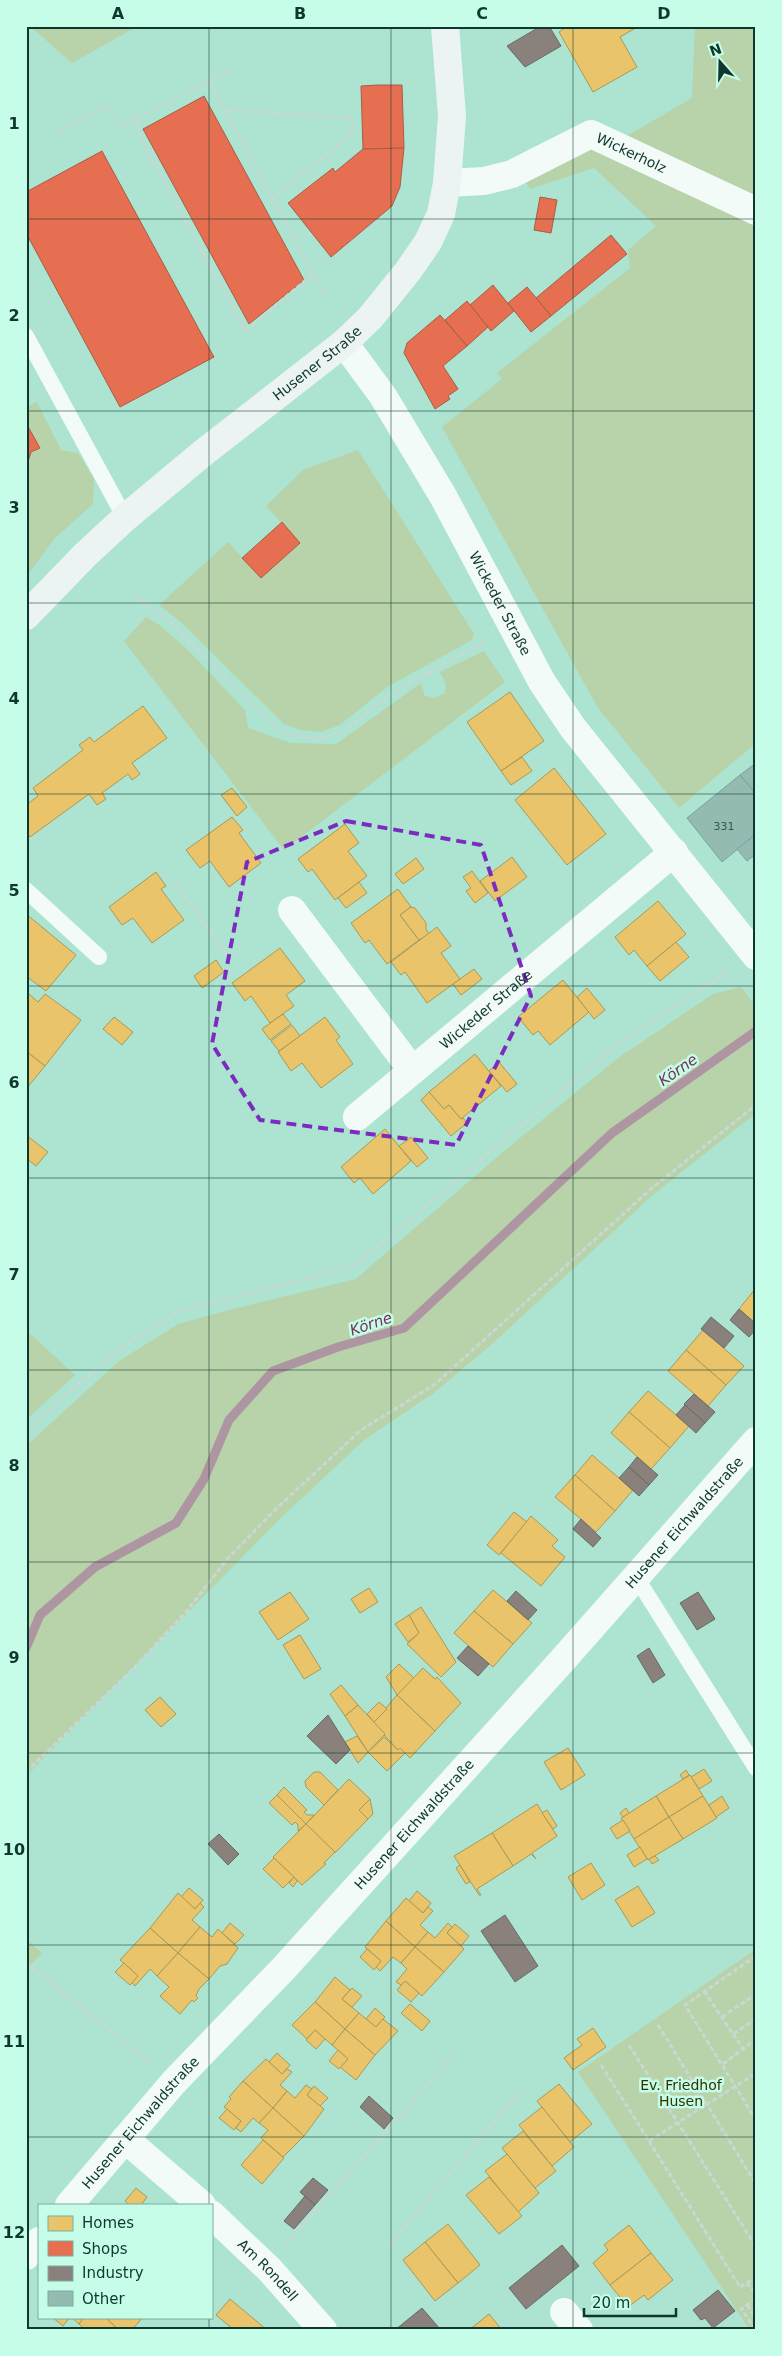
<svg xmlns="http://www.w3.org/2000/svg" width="782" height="2356" viewBox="0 0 782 2356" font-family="'DejaVu Sans',sans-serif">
	<rect width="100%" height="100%" fill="#ade3d1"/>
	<g fill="#b8d2aa">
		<polygon points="30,26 138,26 72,63"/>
		<polygon points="695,26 756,26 756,206 620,140 692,98"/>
		<polygon points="588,140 756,218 756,743 679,808 598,708 442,427 502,379 497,373 630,268 628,250 656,226 594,168 530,189 520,172"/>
		<polygon points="37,402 61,450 78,453 94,479 93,504 54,539 26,577 26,468 31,452 40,448 26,423 26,407"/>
		<polygon points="358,450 474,634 472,640 387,687 340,725 321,732 301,730 284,724 182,623 159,605 228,542 261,578 300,543 266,506 303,470"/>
		<polygon points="146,617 161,626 187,649 245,710 248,728 291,743 336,744 421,683 425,696 435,698 445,693 446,684 440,672 484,651 505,682 284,850 124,641"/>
		<polygon points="741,987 756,1006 756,1113 654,1194 492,1344 435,1392 364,1440 285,1514 26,1776 26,1446 119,1361 178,1324 225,1311 356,1279 504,1151 618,1058 713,994"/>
		<polygon points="26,1330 75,1375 26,1420"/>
		<polygon points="26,1939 42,1953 26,1970"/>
		<polygon points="756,1949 756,2330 750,2330 578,2072"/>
	</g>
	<g fill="#e9c46a" stroke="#a79a58">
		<polygon points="568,26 639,26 620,37 637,67 593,92 559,32"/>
		<polygon points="510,692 544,741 501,771 467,722"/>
		<polygon points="143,706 167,738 132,763 140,774 132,780 128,774 102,793 106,799 97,805 89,794 30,837 26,832 26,805 38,796 33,788 83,750 79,745 90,737 94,742"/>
		<polygon points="522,757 532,771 511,785 501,771"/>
		<polygon points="554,768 606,834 567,865 515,800"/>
		<polygon points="232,788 247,807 237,816 221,795"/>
		<polygon points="232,817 243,830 239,833 261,863 229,887 210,861 200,868 186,850"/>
		<polygon points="345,824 359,843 348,851 367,876 335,900 312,869 308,872 298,859"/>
		<polygon points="512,857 527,877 495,901 480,881"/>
		<polygon points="416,858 424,869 403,884 395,874"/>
		<polygon points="472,871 488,893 475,903 466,891 471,888 463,877"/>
		<polygon points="156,872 166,886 161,889 184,920 152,943 133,918 122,925 109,907"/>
		<polygon points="359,882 367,893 346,908 338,898"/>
		<polygon points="398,889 411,907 400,915 419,940 387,964 369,940 365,943 351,923"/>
		<polygon points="658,901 686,934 647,966 634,950 629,955 615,937"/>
		<polygon points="411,907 415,908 426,923 426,929 429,934 419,940 400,915"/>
		<polygon points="26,914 76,955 46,991 26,976"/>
		<polygon points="437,927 451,946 441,953 460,979 427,1003 405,972 401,975 391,962"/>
		<polygon points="676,942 689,957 660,981 647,966"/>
		<polygon points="280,948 305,981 286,995 294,1006 270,1023 251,996 245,1001 232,983"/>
		<polygon points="216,960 224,972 202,988 194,976"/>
		<polygon points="474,969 482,979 461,995 453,984"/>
		<polygon points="563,980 589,1012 550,1045 538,1031 533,1035 518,1017"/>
		<polygon points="587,988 605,1010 594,1019 577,997"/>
		<polygon points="29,994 38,1002 45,994 81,1020 45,1066 26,1051 26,998"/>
		<polygon points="283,1014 291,1024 270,1040 262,1029"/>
		<polygon points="114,1017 133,1032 122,1045 103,1029"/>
		<polygon points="325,1017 340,1037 336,1040 353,1064 321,1088 302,1063 291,1071 278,1052"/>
		<polygon points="292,1025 300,1036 279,1051 271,1041"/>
		<polygon points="26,1051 45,1066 26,1089"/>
		<polygon points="475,1054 501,1086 461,1119 449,1105 444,1109 429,1092"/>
		<polygon points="499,1062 517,1084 507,1092 489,1071"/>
		<polygon points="429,1092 444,1109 449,1105 461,1119 463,1118 467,1123 451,1136 421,1100"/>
		<polygon points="385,1129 411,1161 373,1194 360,1178 354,1183 341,1167"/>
		<polygon points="26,1135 48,1152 36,1166 26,1158"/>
		<polygon points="411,1137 428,1158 417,1167 399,1146"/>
		<polygon points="756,1288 756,1324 739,1309"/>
		<polygon points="703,1330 744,1366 726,1385 686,1350"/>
		<polygon points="686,1350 726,1385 708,1406 668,1371"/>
		<polygon points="648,1391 689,1426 670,1448 629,1412"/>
		<polygon points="629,1412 670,1448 651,1469 611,1433"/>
		<polygon points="592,1455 633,1490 615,1511 575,1475"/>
		<polygon points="575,1475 615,1511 596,1532 555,1497"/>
		<polygon points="514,1512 527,1522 499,1555 487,1545"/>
		<polygon points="531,1516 558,1540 552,1546 565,1557 541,1586 501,1553"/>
		<polygon points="369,1588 378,1602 360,1613 351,1599"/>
		<polygon points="493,1590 532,1623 513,1644 474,1611"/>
		<polygon points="290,1592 309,1619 278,1640 259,1612"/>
		<polygon points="421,1607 456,1662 441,1677 407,1644 419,1633 409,1615"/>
		<polygon points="474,1611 513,1644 493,1667 454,1633"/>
		<polygon points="409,1615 419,1633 408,1642 395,1624"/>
		<polygon points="300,1635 321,1669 304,1679 283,1645"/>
		<polygon points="399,1664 414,1678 397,1695 386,1677"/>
		<polygon points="423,1668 435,1679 437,1677 461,1703 435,1731 397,1695"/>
		<polygon points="341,1685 358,1705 345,1716 330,1694"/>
		<polygon points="397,1695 435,1731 410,1758 400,1748 398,1750 373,1723"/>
		<polygon points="160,1697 176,1714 161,1727 145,1710"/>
		<polygon points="379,1702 387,1709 374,1722 367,1714"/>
		<polygon points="358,1705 385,1734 368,1752 345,1716"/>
		<polygon points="357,1736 368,1752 358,1763 345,1742"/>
		<polygon points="384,1737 398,1750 400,1748 405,1753 387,1771 368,1752"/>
		<polygon points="568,1748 585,1775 561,1790 544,1762"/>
		<polygon points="704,1769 712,1781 699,1789 691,1777"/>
		<polygon points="686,1770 689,1775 683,1779 680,1775"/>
		<polygon points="314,1772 320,1772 338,1790 324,1805 306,1787 305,1781"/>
		<polygon points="690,1775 703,1796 669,1817 656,1796"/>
		<polygon points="349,1779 370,1799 359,1810 368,1819 335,1853 306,1824"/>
		<polygon points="284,1787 307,1810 304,1812 307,1815 314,1815 306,1824 277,1795"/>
		<polygon points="277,1795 306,1824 298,1831 298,1825 295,1822 292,1825 269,1803"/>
		<polygon points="656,1796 669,1817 634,1839 621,1818"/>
		<polygon points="703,1796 717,1818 683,1839 669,1817"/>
		<polygon points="722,1796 729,1808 716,1817 709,1805"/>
		<polygon points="370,1799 373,1814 368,1819 359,1810"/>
		<polygon points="537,1804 557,1836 532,1853 536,1859 531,1854 513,1866 492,1833"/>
		<polygon points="626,1808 629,1813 623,1817 620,1813"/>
		<polygon points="547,1810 557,1826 553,1829 542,1813"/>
		<polygon points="669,1817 683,1839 648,1860 634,1839"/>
		<polygon points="623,1820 630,1831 617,1839 610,1828"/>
		<polygon points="306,1824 335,1852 324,1863 326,1864 302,1885 273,1857"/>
		<polygon points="492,1833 513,1866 477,1889 481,1895 479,1895 454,1856"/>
		<polygon points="640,1847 647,1859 634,1867 627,1855"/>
		<polygon points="655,1856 659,1860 652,1864 649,1859"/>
		<polygon points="274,1858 294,1877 283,1888 263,1869"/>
		<polygon points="591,1863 605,1885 582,1900 568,1877"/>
		<polygon points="460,1865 470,1882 466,1884 456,1868"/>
		<polygon points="294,1877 297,1881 293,1887 289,1883"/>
		<polygon points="638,1886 655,1913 632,1927 615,1900"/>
		<polygon points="189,1888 203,1900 195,1909 181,1897"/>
		<polygon points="417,1891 431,1903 423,1913 409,1901"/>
		<polygon points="178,1893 195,1909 200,1903 204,1907 192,1920 200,1927 178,1953 150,1928"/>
		<polygon points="406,1898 423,1913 428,1907 433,1911 420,1925 428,1932 415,1947 386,1921"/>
		<polygon points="386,1921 415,1947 401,1963 393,1957 380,1971 376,1967 381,1961 365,1947"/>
		<polygon points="230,1923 244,1935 235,1944 222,1933"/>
		<polygon points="448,1923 452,1927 447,1933 464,1949 444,1972 415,1947 428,1932 435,1938"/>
		<polygon points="455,1924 469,1936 461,1946 447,1933"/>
		<polygon points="200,1927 212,1937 218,1929 238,1948 227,1964 220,1966 209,1979 178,1953"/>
		<polygon points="150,1928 178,1953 157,1976 150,1969 135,1986 132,1982 138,1976 120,1960"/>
		<polygon points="415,1947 444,1972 422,1996 405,1981 401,1985 396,1982 407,1969 401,1963"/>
		<polygon points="367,1949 381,1961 374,1970 360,1957"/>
		<polygon points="178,1953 209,1979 199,1989 196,1996 198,1998 194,2002 192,2000 180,2014 160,1996 169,1987 157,1976"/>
		<polygon points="124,1963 138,1976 130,1985 115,1972"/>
		<polygon points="335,1977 350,1990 342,1999 359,2013 345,2029 315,2002"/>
		<polygon points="405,1981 419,1993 411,2002 397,1990"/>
		<polygon points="352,1988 362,1996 352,2007 342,1999"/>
		<polygon points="315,2002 345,2029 332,2045 315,2030 307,2039 292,2025"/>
		<polygon points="410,2004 430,2021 422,2031 401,2013"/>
		<polygon points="375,2008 385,2017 376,2027 366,2019"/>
		<polygon points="359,2013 376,2027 383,2019 398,2031 375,2055 345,2029"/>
		<polygon points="593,2028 606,2047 573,2070 564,2058 582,2045 577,2039"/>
		<polygon points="345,2029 375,2055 356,2080 340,2067 348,2059 332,2045"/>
		<polygon points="315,2030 325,2039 316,2049 306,2040"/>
		<polygon points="338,2050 348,2059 339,2069 329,2061"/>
		<polygon points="277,2053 290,2065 282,2074 269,2062"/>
		<polygon points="266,2059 282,2074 287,2069 292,2072 280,2085 287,2091 273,2108 243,2081"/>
		<polygon points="243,2081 273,2108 259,2123 253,2118 241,2132 236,2128 241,2121 224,2107 231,2099 229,2097"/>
		<polygon points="559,2084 592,2124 570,2142 537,2101"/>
		<polygon points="306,2085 312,2089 307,2095 324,2109 304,2136 273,2108 287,2091 295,2098"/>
		<polygon points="314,2086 328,2098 320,2106 307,2095"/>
		<polygon points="542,2107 574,2147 552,2166 519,2125"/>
		<polygon points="273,2108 304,2136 283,2157 261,2138 268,2130 259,2123"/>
		<polygon points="227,2109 241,2121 234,2130 219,2118"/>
		<polygon points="523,2131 556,2171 535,2188 502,2148"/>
		<polygon points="263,2140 284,2158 262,2184 241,2165"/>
		<polygon points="507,2154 539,2193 518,2212 485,2171"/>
		<polygon points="489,2177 522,2216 499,2234 466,2195"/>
		<polygon points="136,2188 147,2197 141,2205 129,2205 125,2201"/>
		<polygon points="448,2224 480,2265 458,2283 425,2242"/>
		<polygon points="629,2225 651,2253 610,2285 593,2263 608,2250 604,2245"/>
		<polygon points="425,2242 458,2283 435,2301 403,2260"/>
		<polygon points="651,2253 673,2280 648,2300 644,2295 628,2307 610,2285"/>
		<polygon points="230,2299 267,2330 234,2330 216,2315"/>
		<polygon points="489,2314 502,2330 469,2330"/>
		<polygon points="52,2317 70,2317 63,2326"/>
		<polygon points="71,2317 84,2317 79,2324"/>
		<polygon points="84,2317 105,2317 119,2330 86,2330 79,2324"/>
		<polygon points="105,2317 143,2317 132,2330 119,2330"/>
	</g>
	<g fill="#e76f51" stroke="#a65e46">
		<polygon points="377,85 402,85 404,148 363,149 361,86"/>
		<polygon points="204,96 304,280 249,324 143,129"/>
		<polygon points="404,148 400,187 392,206 331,257 288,203 333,168 335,172 363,149"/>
		<polygon points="102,151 214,357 120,407 26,233 26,192"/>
		<polygon points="540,197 557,200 551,233 534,230"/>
		<polygon points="611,235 627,254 551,316 536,298"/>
		<polygon points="493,285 514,311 491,331 470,305"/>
		<polygon points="527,287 551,316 531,332 508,303"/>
		<polygon points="467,301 488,327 467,346 445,320"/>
		<polygon points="440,315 467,346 443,366 458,389 448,396 450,399 435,409 404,353 407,343"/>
		<polygon points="26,423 40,448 31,452 26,468"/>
		<polygon points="282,522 300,543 261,578 242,558"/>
	</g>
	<g fill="#8a817c" stroke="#656b64">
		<polygon points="541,26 549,26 561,46 525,67 507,46"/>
		<polygon points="739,1309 756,1324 756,1329 749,1337 730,1320"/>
		<polygon points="711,1317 734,1336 724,1348 701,1329"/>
		<polygon points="694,1394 715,1412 705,1423 684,1404"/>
		<polygon points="685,1405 705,1423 696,1433 676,1415"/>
		<polygon points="637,1457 658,1475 649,1485 629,1467"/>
		<polygon points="629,1467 649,1485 639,1496 619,1478"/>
		<polygon points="581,1519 601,1538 593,1547 573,1529"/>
		<polygon points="516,1591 537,1610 528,1620 507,1601"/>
		<polygon points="698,1592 715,1619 697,1630 680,1603"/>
		<polygon points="468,1646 489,1664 478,1676 457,1658"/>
		<polygon points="649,1648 665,1675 653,1683 637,1656"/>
		<polygon points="328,1715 350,1750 336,1764 307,1736"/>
		<polygon points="219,1834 239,1854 228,1865 208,1844"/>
		<polygon points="505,1915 538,1966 515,1982 481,1931"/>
		<polygon points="369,2096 393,2118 384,2129 360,2107"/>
		<polygon points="313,2178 328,2190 315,2205 300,2192"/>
		<polygon points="305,2196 315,2205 294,2229 284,2221"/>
		<polygon points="562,2245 579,2266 526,2309 509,2288"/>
		<polygon points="718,2290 735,2311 713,2328 705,2318 701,2320 693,2310"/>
		<polygon points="422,2308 440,2329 395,2330"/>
	</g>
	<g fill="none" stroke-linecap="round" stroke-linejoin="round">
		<polyline stroke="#ae95a2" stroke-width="9" points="26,1648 40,1615 95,1567 176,1523 204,1479 229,1420 273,1371 338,1347 404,1328 612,1133 756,1031"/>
	</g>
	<g fill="#93bbb2" stroke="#74a59c">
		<polygon points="756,763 756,794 740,775"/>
		<polygon points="740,775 756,794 756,834 722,862 687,818"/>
		<polygon points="756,834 756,854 747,861 737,849"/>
	</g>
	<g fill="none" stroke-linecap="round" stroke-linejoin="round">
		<g stroke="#c7d9d3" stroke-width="3" stroke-dasharray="5 2.5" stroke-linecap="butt">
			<polyline points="226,110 352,118 352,134 273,198"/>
			<polyline points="137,118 140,137 245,331 313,274 209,80"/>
			<polyline points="56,133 106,105 119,128 234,69"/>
			<polyline points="313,274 323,291"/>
			<polyline points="135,595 174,626 279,731 299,736 323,738 344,731 391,694 486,641"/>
			<polyline points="427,672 431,678"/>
			<polyline points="175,883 231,961"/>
			<polyline points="26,1432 63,1397 130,1341 181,1311 355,1266 619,1043 729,971"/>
			<polyline points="26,1772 135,1667 186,1612 228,1558 277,1508 361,1430 434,1385 652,1188 756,1105"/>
			<polyline points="756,1956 685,2005 756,2120"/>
			<polyline points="26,1963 151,2063"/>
			<polyline points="704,1991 733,2034 756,2019"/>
			<polyline points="722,2017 756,1994"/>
			<polyline points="658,2025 756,2184"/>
			<polyline points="733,2034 743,2048"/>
			<polyline points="629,2045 756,2247"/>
			<polyline points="723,2064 756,2039"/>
			<polyline points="601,2065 649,2141 756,2073"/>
			<polyline points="649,2141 740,2287 756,2277"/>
			<polyline points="390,2244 520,2091"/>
			<polyline points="285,2246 453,2055"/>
			<polyline points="747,2283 756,2295"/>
			<polyline points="756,2299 741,2309 756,2330"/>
			<polyline points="747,2305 756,2317"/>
		</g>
		<g stroke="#f3fbf8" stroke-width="16">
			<polyline points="26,336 125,518"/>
			<polyline points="26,890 99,957"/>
			<polyline points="636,1577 756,1768"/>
		</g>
		<g stroke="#f3fbf8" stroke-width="28">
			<path id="s1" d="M447 183 484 181 512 174 591 134 756 211"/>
			<path id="s2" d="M344 343 383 396 443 496 542 682 573 728 756 956"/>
			<polyline points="292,910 412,1070"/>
			<path id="s3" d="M357 1117 674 852"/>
			<polyline points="125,2139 202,2205"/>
			<path id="s4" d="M69 2205 174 2082 284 1968 560 1663 756 1441"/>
			<path id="s5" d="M211 2214 270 2270 323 2330"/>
			<polyline points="26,2256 39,2241"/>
			<polyline points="564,2312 579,2330"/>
		</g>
		<path stroke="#ecf3f3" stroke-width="28" id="s6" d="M26 616 85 555 125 518 203 453 344 343 370 318 408 271 428 242 441 214 447 183 452 116 445 26"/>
	</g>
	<path fill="none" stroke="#7b2cbf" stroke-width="4" stroke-dasharray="10 6" stroke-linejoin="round" d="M346 821 481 845 531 996 456 1145 260 1120 212 1044 247 862Z"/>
	<path fill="none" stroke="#0e382d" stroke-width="1" stroke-opacity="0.55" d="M209 26V2205M391 26V2330M573 26V2330M26 219H756M26 411H756M26 603H756M26 794H756M26 986H756M26 1178H756M26 1370H756M26 1562H756M26 1753H756M26 1945H756M26 2137H756M209 2317V2330"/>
	<g text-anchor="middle" stroke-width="5" stroke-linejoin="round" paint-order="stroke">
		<g font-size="11" fill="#2f594e">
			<text x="724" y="830">331</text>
		</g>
		<g font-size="14" fill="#0e382d" stroke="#c6fde9">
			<text dy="5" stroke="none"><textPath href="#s1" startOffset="199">Wickerholz</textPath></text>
			<text dy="5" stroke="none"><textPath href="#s6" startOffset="386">Husener Straße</textPath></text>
			<text dy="5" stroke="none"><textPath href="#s2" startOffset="304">Wickeder Straße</textPath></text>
			<text dy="5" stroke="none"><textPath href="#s3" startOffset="168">Wickeder Straße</textPath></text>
			<text dy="5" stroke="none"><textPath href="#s4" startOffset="919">Husener Eichwaldstraße</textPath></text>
			<text dy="5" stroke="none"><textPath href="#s4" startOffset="514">Husener Eichwaldstraße</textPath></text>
			<text dy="5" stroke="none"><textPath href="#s4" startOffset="109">Husener Eichwaldstraße</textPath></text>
			<text dy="5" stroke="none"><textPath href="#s5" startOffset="80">Am Rondell</textPath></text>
		</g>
		<g font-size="14" fill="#323301" stroke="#c6fde9">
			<text x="681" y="2090">Ev. Friedhof<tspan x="681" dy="16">Husen</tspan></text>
		</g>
		<g font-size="15" font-style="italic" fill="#792f55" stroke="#c6fde9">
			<text transform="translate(678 1070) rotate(-35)" y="5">Körne</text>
			<text transform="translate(371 1324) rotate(-19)" y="5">Körne</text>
		</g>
	</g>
	<rect width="782" height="2356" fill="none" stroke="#c6fde9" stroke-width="55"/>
	<rect x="38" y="2204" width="175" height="115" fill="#c6fde9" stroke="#7cae9e"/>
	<rect x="48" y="2216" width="25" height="15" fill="#e9c46a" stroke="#7cae9e"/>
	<text x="82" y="2228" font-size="15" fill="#0e382d">Homes</text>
	<rect x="48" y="2241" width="25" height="15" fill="#e76f51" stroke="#7cae9e"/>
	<text x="82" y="2254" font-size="15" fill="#0e382d">Shops</text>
	<rect x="48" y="2266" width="25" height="15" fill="#8a817c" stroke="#7cae9e"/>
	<text x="82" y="2278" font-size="15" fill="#0e382d">Industry</text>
	<rect x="48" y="2291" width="25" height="15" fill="#93bbb2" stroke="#7cae9e"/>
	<text x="82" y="2304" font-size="15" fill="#0e382d">Other</text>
	<g transform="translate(720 62) rotate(340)" stroke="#c6fde9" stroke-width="4" paint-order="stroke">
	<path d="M0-4L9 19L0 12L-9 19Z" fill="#0e382d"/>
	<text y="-8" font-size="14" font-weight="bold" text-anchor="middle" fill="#0e382d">N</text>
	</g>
	<path d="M584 2308v8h92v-8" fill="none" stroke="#0e382d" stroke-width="2.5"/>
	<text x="592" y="2308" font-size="15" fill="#0e382d" stroke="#c6fde9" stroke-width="4" paint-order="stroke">20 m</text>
	<rect x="28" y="28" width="726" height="2300" fill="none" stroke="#0e382d" stroke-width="2"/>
	<g font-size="16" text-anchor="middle" font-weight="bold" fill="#0e382d">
		<text x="118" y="19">A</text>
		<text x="300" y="19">B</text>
		<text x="482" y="19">C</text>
		<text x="664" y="19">D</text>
		<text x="14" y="129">1</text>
		<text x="14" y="321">2</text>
		<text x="14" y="513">3</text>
		<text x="14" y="704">4</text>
		<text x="14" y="896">5</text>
		<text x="14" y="1088">6</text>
		<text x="14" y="1280">7</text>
		<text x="14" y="1471">8</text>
		<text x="14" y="1663">9</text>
		<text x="14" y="1855">10</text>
		<text x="14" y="2047">11</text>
		<text x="14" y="2238">12</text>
	</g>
</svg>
